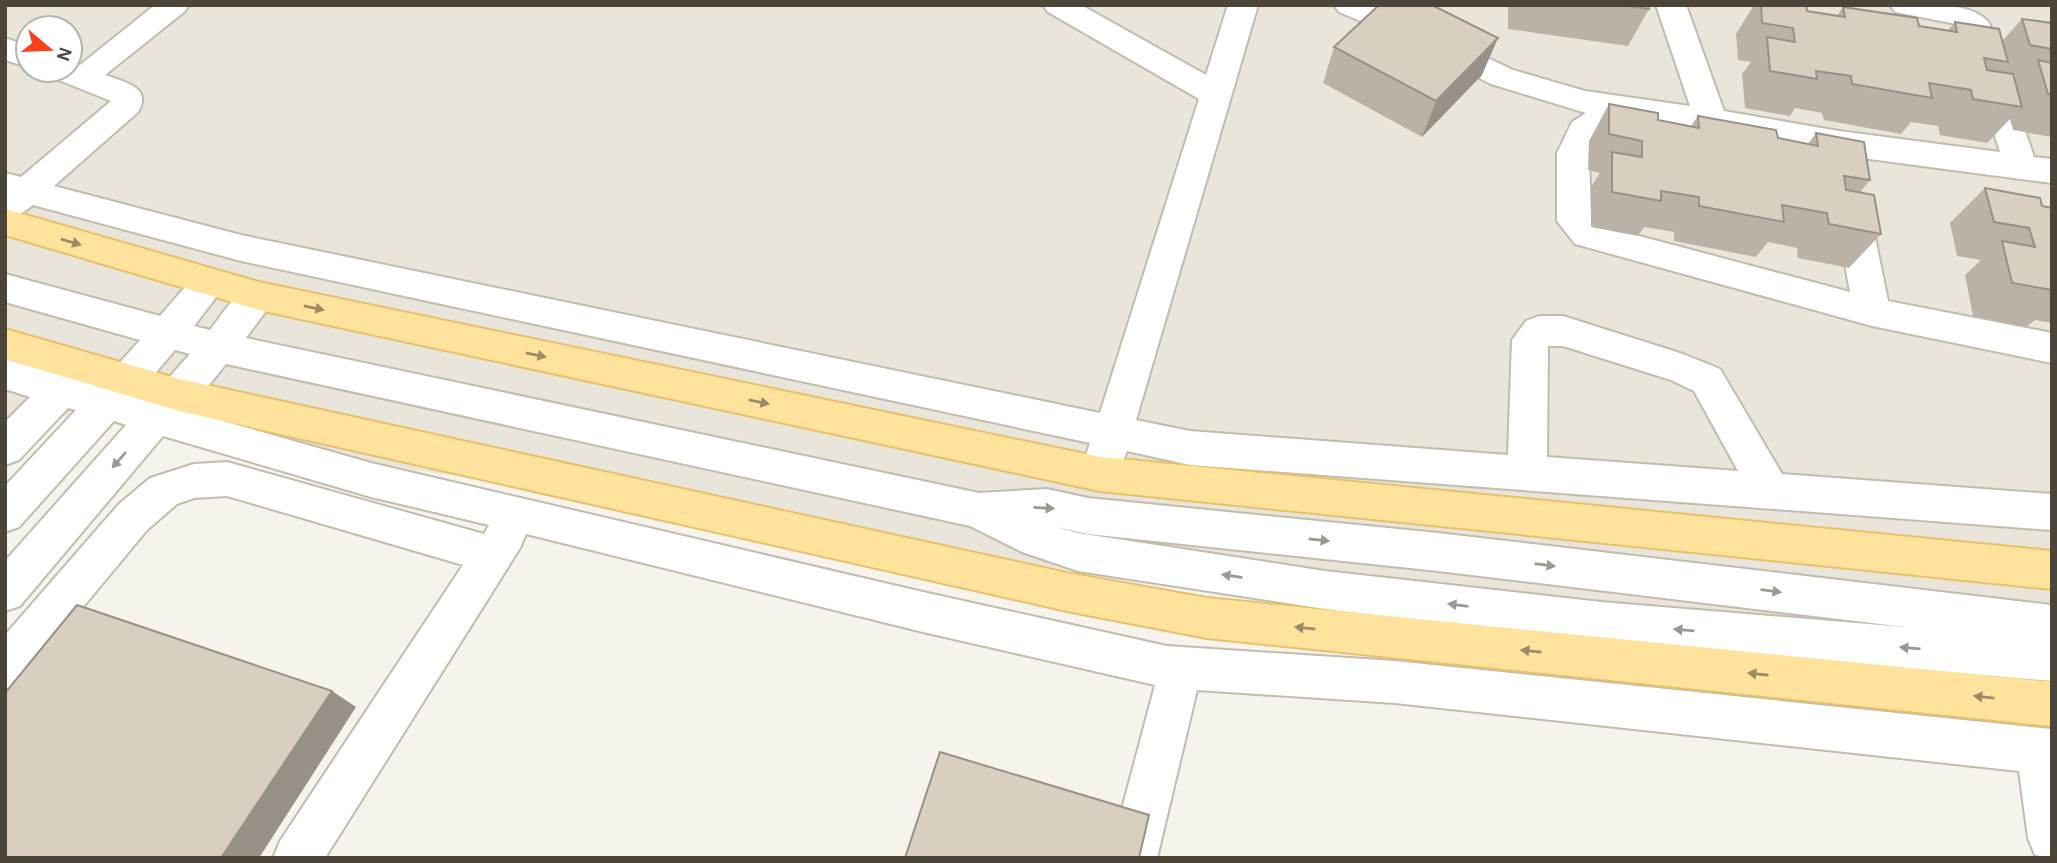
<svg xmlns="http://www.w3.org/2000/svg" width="2057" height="863" viewBox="0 0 2057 863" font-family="Karla,sans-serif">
	<rect width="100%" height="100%" fill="#f6f3ec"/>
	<path fill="#eae5da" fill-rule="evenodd" d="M5 5H2052V721L31 411 5 439ZM28 28H70V70H28Z"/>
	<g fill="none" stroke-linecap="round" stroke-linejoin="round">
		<g stroke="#c2bbae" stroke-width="4">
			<g id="minor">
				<path d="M155 5H189L184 12 105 75C124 82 153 87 138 112L54 186 241 235 1100 413 1199 99 1048 12 1043 5H1081L1206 75 1228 5H1258L1136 420 1190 431 1508 455 1512 340 1526 321 1539 316H1563L1683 354 1720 369 1782 474 2052 494V530L1190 465 1127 451 1119 470 1105 475 1091 470 1085 458 1090 443 241 261 33 205C24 212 17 218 5 214V173L21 177 111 101 51 77 47 70H70V62L80 65ZM1548 346H1563L1671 380 1694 391 1738 471 1547 457Z"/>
				<path d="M1334 5H1376L1513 70 1585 91 1690 106 1656 5H1686L1724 111 1839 131 2000 152 1961 28 1956 24 1895 12 1890 5C1920 5 1971 0 1989 23L2034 157 2052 159V183L1839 155 1625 119 1596 137 1589 153 1591 217 1598 225 1850 292 1834 203 1839 194 1851 191 1863 194 1868 203 1888 301 2052 333V363L1872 326 1575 244 1557 221V153L1572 122 1586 113 1491 84 1391 34 1339 12Z"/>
				<polygon points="5,38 28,46 28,67 5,60"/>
				<path d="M209 269 221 273 227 283 194 326 210 330C227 309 242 277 272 286L277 296 246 338 979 493 1047 489 1088 498 1438 533 2052 605V681L1601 642 1325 609 1078 571 1022 552 970 526 226 364 188 411 371 463 923 592 1167 646 1395 661 2052 729V858L2035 855 2028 838 2019 771 1395 703 1197 690 1157 858H1109L1155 685 923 632 526 534 520 548 325 858H273L280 841 463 565 227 496 194 498 177 504 147 530 20 683 5 689V635L119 504 150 478 194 464 227 462 484 534 489 525 371 497 163 436 20 606 5 611V561L126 425 114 421 19 527 5 532V486L76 410 68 408 19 460 5 465V422L30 397 5 389V359L54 373C65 361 73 359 88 364L94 375 90 383 99 386 140 340 5 302V274L160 316 197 273ZM175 350 190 354 149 400 136 396ZM1056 527 1088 534 1438 571 1905 627 1601 602 1325 571 1078 533Z"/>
			</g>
		</g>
		<g stroke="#e6c16a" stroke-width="4">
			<g id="major">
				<polygon points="5,209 259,282 1100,457 2052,551 2052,589 1100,491 259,310 5,235"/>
				<polygon points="5,329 179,379 1067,573 1207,598 2052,682 2052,726 1207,638 1067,611 179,411 5,359"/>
			</g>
		</g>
		<use href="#minor" fill="#fff" fill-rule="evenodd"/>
		<use href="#major" fill="#ffe39c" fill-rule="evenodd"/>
	</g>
	<g fill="#bab2a6">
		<polygon points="1508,5 1648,5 1649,9 1628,46 1508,29"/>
		<polygon points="1754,5 1806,5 1807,11 1837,16 1843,7 1919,26 1947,31 1955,22 2002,41 2022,19 2052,23 2052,137 2013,130 2010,119 1987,143 1940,135 1938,126 1911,122 1901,134 1824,120 1822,113 1795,108 1790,116 1745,108 1742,74 1751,62 1738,60 1736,34"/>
		<polygon points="1334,47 1482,75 1422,137 1323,83"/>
		<polygon points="1609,104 1658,120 1691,126 1698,116 1778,138 1808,144 1816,133 1870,180 1860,192 1881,234 1849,268 1798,258 1797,248 1768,242 1756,257 1674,241 1674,232 1644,227 1638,236 1591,227 1591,187 1600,173 1588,170 1589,141"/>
		<polygon points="1985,188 2042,206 2052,208 2052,323 2035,320 2026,327 1973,316 1965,275 1981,260 1957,256 1950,223"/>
	</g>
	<g fill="#979187">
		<polygon points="1498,38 1482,75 1422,137 1436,101"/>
		<polygon points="332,691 356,707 259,858 221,858"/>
	</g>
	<g fill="#d8cfc1" stroke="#979187" stroke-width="2">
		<polygon points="1379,5 1432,5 1498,38 1436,101 1334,47"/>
		<polygon points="1622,5 1648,5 1649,9"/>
		<polygon points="1761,5 1806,5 1807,11 1845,17 1843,7 1917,18 1919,26 1957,32 1955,22 1999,29 2008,62 1984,58 1987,70 2013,74 2022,107 1973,99 1971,90 1929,83 1932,98 1852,84 1851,76 1816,71 1817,79 1770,71 1767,37 1795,42 1793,28 1762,23"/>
		<polygon points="2022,19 2052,23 2052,49 2030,45"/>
		<polygon points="2038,60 2052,63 2052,94 2048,94"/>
		<polygon points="1609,104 1658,113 1658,120 1699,128 1698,116 1776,130 1778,138 1818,146 1816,133 1864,142 1870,180 1844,176 1846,190 1874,195 1881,234 1829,224 1827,213 1782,205 1784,222 1699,206 1699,197 1661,191 1661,201 1612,192 1612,152 1642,157 1642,141 1609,134"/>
		<polygon points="1985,188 2040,198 2042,206 2052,208 2052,290 2012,283 2002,241 2035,247 2029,228 1994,222"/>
		<polygon points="77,605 332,691 221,858 5,858 5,693"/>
		<polygon points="940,752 1149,815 1139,858 905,858"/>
	</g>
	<defs><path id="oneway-solid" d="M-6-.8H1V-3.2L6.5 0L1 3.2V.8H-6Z" transform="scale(1.75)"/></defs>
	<g fill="#9c8c66">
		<use href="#oneway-solid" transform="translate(71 242) rotate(16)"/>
		<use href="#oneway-solid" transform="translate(314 308) rotate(12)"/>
		<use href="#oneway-solid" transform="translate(536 355) rotate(12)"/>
		<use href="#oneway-solid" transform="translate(759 402) rotate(12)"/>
		<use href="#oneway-solid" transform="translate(1305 628) rotate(-174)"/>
		<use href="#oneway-solid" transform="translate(1531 651) rotate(-174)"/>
		<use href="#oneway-solid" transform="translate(1758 674) rotate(-174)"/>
		<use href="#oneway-solid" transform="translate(1984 697) rotate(-174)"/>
	</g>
	<g fill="#9c9892">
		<use href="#oneway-solid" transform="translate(119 460) rotate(131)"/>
		<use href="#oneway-solid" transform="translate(1044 508) rotate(3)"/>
		<use href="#oneway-solid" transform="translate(1319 540) rotate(6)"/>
		<use href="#oneway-solid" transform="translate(1545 565) rotate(7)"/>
		<use href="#oneway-solid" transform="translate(1232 576) rotate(-171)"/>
		<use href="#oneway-solid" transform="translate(1771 591) rotate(7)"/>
		<use href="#oneway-solid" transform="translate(1458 605) rotate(-173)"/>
		<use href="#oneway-solid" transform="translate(1684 630) rotate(-175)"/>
		<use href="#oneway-solid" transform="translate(1910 648) rotate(-175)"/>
	</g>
	<rect width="2057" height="863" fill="none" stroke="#4b4439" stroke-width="14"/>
	<g transform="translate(49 49) rotate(109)"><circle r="33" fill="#ffffff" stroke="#b7b4b0" stroke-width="2"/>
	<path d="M0-5L12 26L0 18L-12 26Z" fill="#fc3f1d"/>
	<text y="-10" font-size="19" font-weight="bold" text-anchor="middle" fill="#4b4439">N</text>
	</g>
</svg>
